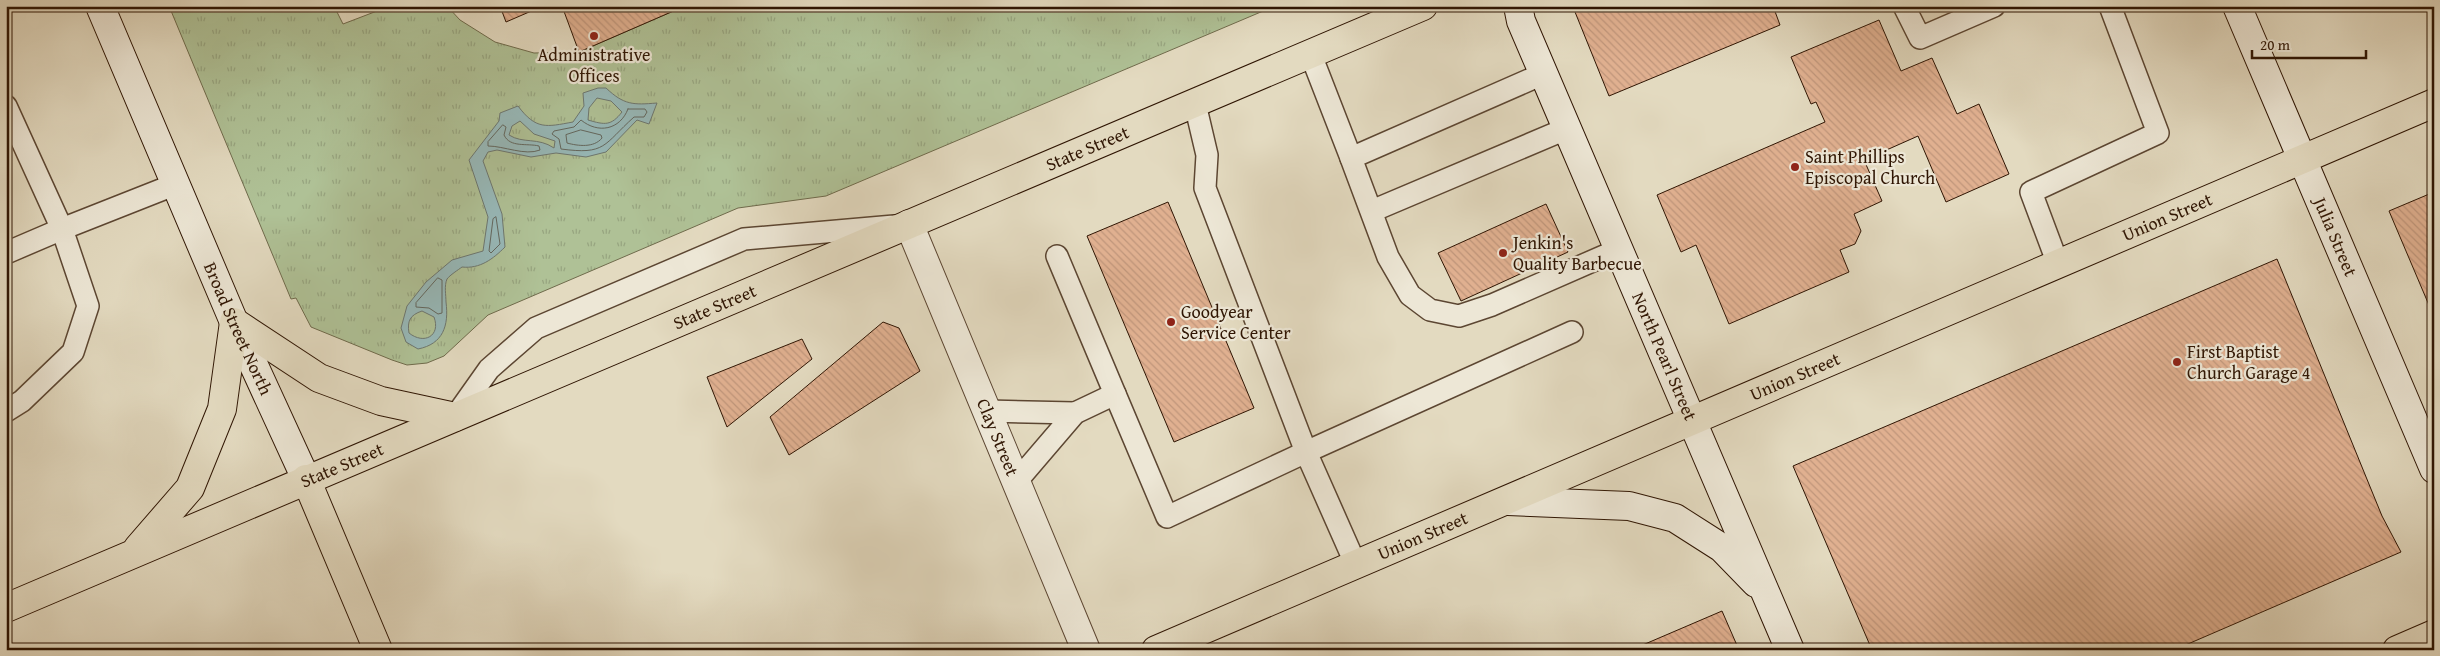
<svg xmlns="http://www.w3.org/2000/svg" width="2440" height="656" viewBox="0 0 2440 656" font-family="'Gentium Book Plus',serif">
	<defs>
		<pattern id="grass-tufts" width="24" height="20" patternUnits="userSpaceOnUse" patternTransform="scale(1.25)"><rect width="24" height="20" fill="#afc196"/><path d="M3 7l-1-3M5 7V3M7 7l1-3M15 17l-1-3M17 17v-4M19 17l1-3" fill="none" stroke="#97a580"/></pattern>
		<pattern id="building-back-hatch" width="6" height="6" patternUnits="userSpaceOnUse" patternTransform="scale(1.25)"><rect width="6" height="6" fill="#e0b090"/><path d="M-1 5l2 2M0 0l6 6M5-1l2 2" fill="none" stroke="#c0967b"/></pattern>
	</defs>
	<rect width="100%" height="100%" fill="#e3dac0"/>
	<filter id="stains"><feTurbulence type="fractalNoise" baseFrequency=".004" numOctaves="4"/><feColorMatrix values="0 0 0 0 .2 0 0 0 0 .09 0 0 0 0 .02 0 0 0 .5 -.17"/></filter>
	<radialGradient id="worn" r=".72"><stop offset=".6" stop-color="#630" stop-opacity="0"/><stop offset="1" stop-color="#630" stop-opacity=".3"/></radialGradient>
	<polygon fill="url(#grass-tufts)" stroke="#6f6b4c" points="169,6 334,6 343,24 390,6 447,6 460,20 495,42 534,53 579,52 685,6 1275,6 826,196 738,208 488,315 444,356 427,363 407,365 392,360 311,327 296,298 291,299"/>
	<path fill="#97b9b9" stroke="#6d7770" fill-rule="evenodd" d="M598 88H606C624 105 633 105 657 103L649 124 637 120 606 152 586 157 556 153 531 157 497 150 488 152 483 161 502 214 505 247C493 259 480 269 462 267 458 270 450 275 447 279 444 286 446 295 446 302 449 326 443 344 418 349L406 342 401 328 407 306 426 282 452 260 483 251 488 217 469 160 499 121 500 113 518 106C536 130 546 127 573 122L584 106 583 93ZM597 98 611 101 622 112C611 126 605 125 588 120L589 108ZM520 121 534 134 555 141 554 148C538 137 523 144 509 135L512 126ZM422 311 434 317C441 336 424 345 409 333 407 321 410 315 422 311Z"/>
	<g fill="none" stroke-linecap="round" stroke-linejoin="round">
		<g stroke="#63675e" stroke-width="1">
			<path d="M628 109H645L647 112 644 117H634C603 145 606 155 561 149L559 139 552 134 554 131 574 127 581 120C598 134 620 130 628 109Z"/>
			<path d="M503 125 506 127 504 135C510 148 527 143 539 146L540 150C525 156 504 146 488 146V142Z"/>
			<path d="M581 130 601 135 602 138C594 148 578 146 567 143L566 135Z"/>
			<polygon points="496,217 500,244 491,253 489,251 493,219"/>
			<polygon points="438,278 442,280 442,313 438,314 429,308 416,307 416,303"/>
		</g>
	</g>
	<g fill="url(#building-back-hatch)" stroke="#2f1503">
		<polygon points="500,6 543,6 506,22"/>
		<polygon points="562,6 685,6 579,52"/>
		<polygon points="1773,6 1780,25 1609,96 1573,7"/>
		<polygon points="1879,20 1901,71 1932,58 1957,114 1979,104 2009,174 1946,202 1918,136 1864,160 1882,201 1854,214 1861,231 1855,244 1840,250 1849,272 1729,324 1696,245 1681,252 1657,195 1825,122 1816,102 1811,104 1791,57"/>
		<polygon points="2434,192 2434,317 2389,211"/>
		<polygon points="1168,202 1254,408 1174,442 1087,236"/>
		<polygon points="1546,204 1568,252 1461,301 1438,253"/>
		<polygon points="2277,259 2382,516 2401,552 2174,650 1872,650 1793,466"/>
		<polygon points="883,322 899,328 920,371 789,455 770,417"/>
		<polygon points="802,339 812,359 727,427 707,377"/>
		<polygon points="1722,611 1739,650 1631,650"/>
	</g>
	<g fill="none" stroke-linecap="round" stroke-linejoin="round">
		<g stroke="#5c4632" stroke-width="24">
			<g id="lane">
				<polyline points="1904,6 1920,38 1994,6"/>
				<polyline points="1311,55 1351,158"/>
				<polyline points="1545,73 1351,158 1388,257 1410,295 1430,310 1459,316 1492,305 1620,249"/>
				<polyline points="1195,104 1207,155 1205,188 1306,452 1572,332"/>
				<polyline points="6,106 62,229 6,253"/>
				<polyline points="1372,211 1568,128"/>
				<polyline points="2058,264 2031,192 2158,133 2110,6"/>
				<polyline points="1115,394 1167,517 1306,452 1356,565"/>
				<polyline points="6,411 22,401 73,352 88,306 62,229 176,184"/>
				<polyline points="987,411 1075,413"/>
				<polyline points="455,417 489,369 536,328 744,239 894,226"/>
				<polyline points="1016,482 1075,413 1115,394 1057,256"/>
			</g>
		</g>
		<g stroke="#5c4632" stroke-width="30">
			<g id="street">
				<path id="s1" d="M909 224 1086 650"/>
			</g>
		</g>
		<g stroke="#2f1503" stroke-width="30">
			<g id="secondary">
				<path id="s2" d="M100 6 234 322 306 479"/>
				<path id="s3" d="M1518 6 1521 21 1790 650"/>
				<path id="s4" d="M2237 6 2434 469"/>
				<polyline points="1508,501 1629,506 1675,518 1722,548 1756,583"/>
			</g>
		</g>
		<g stroke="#2f1503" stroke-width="30">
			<g id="primary">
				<polyline points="306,479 378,650"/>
				<polyline points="138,548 190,488 222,409 234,322 319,378 381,401 455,417"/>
				<path id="s5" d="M6 608 1423 6"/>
				<path id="s6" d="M1156 650 2434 103"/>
				<polyline points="2397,650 2434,634"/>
			</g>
		</g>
		<use href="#lane" stroke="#ede7d6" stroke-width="21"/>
		<use href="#street" stroke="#ede7d6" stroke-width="28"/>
		<use href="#secondary" stroke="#ede7d6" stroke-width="28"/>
		<use href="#primary" stroke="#e3dac0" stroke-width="28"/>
	</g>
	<g fill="#8f2418" stroke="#ede7d6" stroke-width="2">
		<circle cx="594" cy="36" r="5"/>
		<circle cx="1795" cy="167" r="5"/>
		<circle cx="1503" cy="253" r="5"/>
		<circle cx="1171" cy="322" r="5"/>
		<circle cx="2177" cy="362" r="5"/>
	</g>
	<g text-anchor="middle" stroke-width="4.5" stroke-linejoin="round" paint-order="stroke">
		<g font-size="18" fill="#2f1503" stroke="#ede7d6" text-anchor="start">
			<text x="594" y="61" text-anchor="middle">Administrative<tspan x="594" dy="21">Offices</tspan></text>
			<text x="1805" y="163">Saint Phillips<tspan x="1805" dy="21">Episcopal Church</tspan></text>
			<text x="1513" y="249">Jenkin's<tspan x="1513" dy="21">Quality Barbecue</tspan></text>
			<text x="1181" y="318">Goodyear<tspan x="1181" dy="21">Service Center</tspan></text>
			<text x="2187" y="358">First Baptist<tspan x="2187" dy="21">Church Garage 4</tspan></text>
		</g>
		<g font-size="18" fill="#2f1503" stroke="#ede7d6">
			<text dy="6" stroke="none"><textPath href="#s5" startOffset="1175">State Street</textPath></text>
			<text dy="6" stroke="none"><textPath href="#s6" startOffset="1100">Union Street</textPath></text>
			<text dy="6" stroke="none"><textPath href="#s4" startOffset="251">Julia Street</textPath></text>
			<text dy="6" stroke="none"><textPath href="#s5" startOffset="770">State Street</textPath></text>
			<text dy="6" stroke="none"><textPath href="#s2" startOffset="351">Broad Street North</textPath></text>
			<text dy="6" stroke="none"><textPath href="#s3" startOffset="380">North Pearl Street</textPath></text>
			<text dy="6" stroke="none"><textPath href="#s6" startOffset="695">Union Street</textPath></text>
			<text dy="6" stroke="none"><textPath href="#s1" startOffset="231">Clay Street</textPath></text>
			<text dy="6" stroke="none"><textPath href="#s5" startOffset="365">State Street</textPath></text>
			<text dy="6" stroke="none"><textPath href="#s6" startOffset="290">Union Street</textPath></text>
		</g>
	</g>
	<rect width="2440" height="656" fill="none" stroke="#e3dac0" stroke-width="25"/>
	<rect x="8" y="8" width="2425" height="641" fill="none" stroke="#2f1503" stroke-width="2.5"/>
	<rect x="12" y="12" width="2415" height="631" fill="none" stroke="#2f1503"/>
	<path d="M2252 50v8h114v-8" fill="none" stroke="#2f1503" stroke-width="2.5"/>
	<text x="2260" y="50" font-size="15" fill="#2f1503" stroke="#ede7d6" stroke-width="4" paint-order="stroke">20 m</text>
	<rect width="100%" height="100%" filter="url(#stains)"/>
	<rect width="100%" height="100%" fill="url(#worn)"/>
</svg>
